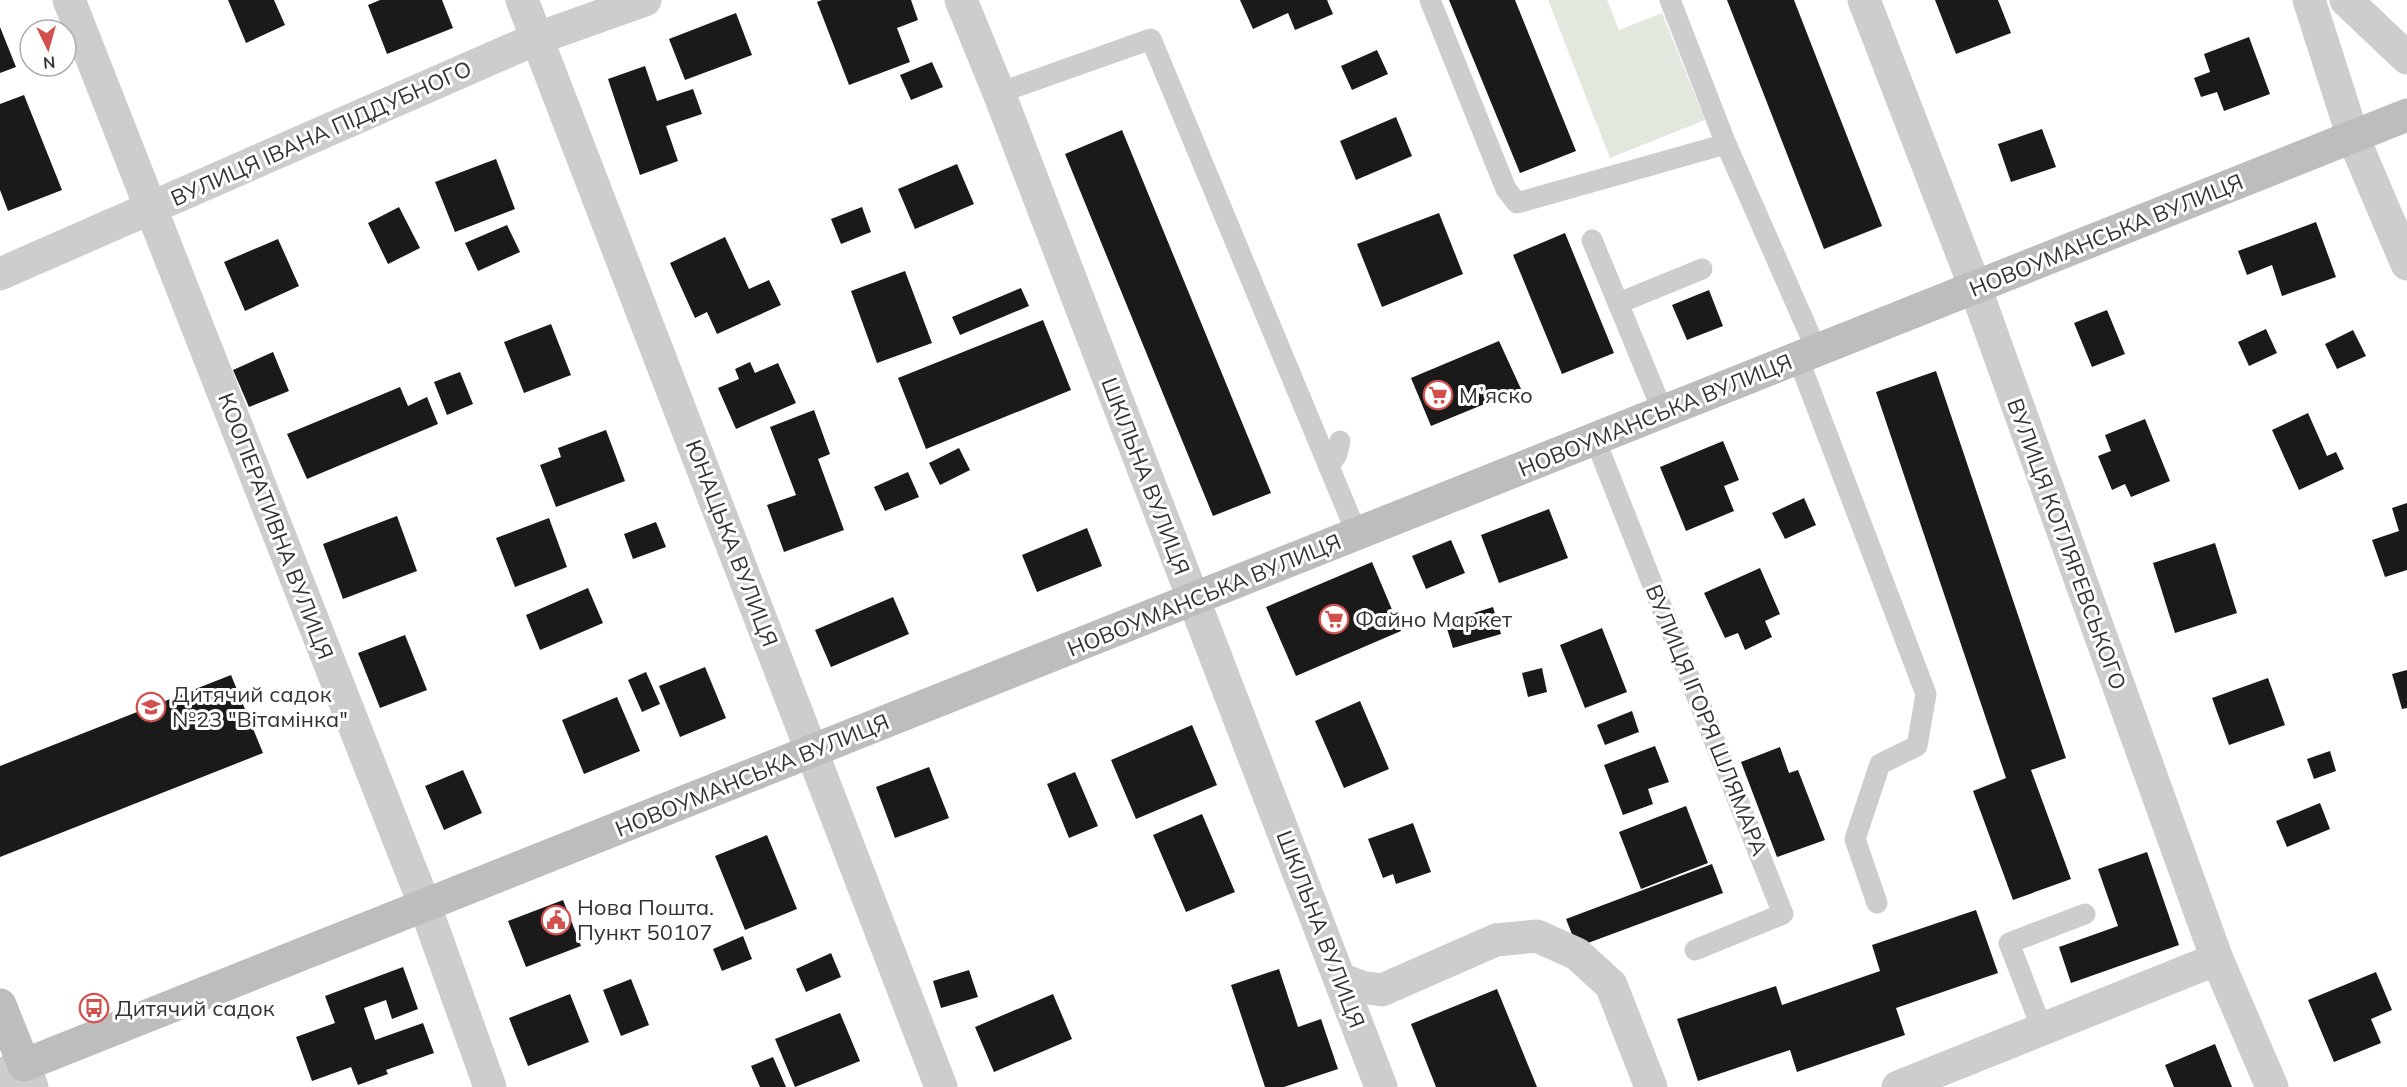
<svg xmlns="http://www.w3.org/2000/svg" width="2407" height="1087" viewBox="0 0 2407 1087" font-family="Mulish,sans-serif">
	<rect width="100%" height="100%" fill="#fff"/>
	<polygon fill="#e2e8dd" points="1548,0 1607,0 1619,30 1662,13 1705,120 1610,158"/>
	<g fill="#1a1a1a">
		<polygon points="228,0 274,0 285,25 246,43"/>
		<polygon points="380,0 442,0 453,28 387,54 368,5"/>
		<polygon points="822,0 911,0 918,20 897,28 910,62 849,85 817,2"/>
		<polygon points="1240,0 1327,0 1333,14 1295,30 1288,13 1253,29"/>
		<polygon points="1449,0 1515,0 1576,151 1520,173"/>
		<polygon points="1727,0 1794,0 1882,226 1824,249"/>
		<polygon points="1935,0 1998,0 2011,33 1956,54"/>
		<polygon points="736,13 752,55 685,80 669,39"/>
		<polygon points="0,27 16,67 0,73"/>
		<polygon points="2249,37 2270,94 2224,111 2217,92 2201,97 2194,78 2210,72 2204,54"/>
		<polygon points="1377,50 1388,74 1352,90 1341,66"/>
		<polygon points="932,62 943,87 911,100 900,75"/>
		<polygon points="645,66 657,101 693,89 702,114 666,126 678,161 640,175 608,79"/>
		<polygon points="24,95 62,190 8,211 0,190 0,104"/>
		<polygon points="1396,117 1412,156 1356,180 1340,141"/>
		<polygon points="2042,129 2056,167 2011,182 1998,144"/>
		<polygon points="1122,130 1271,493 1213,516 1065,154"/>
		<polygon points="496,159 515,209 455,232 435,182"/>
		<polygon points="957,164 974,204 915,229 898,189"/>
		<polygon points="399,207 420,248 388,264 368,223"/>
		<polygon points="862,207 871,232 841,244 831,219"/>
		<polygon points="1439,213 1463,274 1382,307 1357,244"/>
		<polygon points="2316,222 2336,277 2282,296 2272,265 2247,275 2238,251"/>
		<polygon points="507,225 520,252 478,271 465,243"/>
		<polygon points="1565,233 1614,353 1562,374 1513,255"/>
		<polygon points="725,237 749,289 769,280 781,305 717,334 707,312 695,318 670,263"/>
		<polygon points="278,239 299,286 245,311 224,262"/>
		<polygon points="905,271 932,343 877,363 851,291"/>
		<polygon points="1021,288 1029,306 960,335 952,317"/>
		<polygon points="1709,290 1723,326 1687,340 1672,305"/>
		<polygon points="2107,310 2125,354 2092,367 2074,323"/>
		<polygon points="1043,320 1071,390 926,449 898,378"/>
		<polygon points="551,324 571,375 524,393 504,342"/>
		<polygon points="2266,329 2277,353 2249,366 2238,342"/>
		<polygon points="2353,330 2366,356 2337,369 2325,344"/>
		<polygon points="1499,341 1521,389 1431,426 1411,378"/>
		<polygon points="273,352 289,391 249,407 233,370"/>
		<polygon points="750,362 755,373 778,363 796,403 736,429 718,388 739,379 735,369"/>
		<polygon points="1936,371 2066,758 2031,770 2071,879 2013,900 1973,791 2006,778 1876,392"/>
		<polygon points="460,372 473,404 447,415 434,382"/>
		<polygon points="400,387 408,406 427,397 438,424 307,479 287,434"/>
		<polygon points="814,410 830,454 818,459 844,530 784,552 767,505 796,495 770,427"/>
		<polygon points="2308,413 2327,456 2336,452 2344,469 2299,490 2272,430"/>
		<polygon points="2145,419 2170,481 2131,497 2125,484 2112,490 2098,456 2111,451 2105,435"/>
		<polygon points="606,430 625,481 556,507 540,465 561,457 558,448"/>
		<polygon points="1723,441 1739,480 1724,486 1734,511 1686,531 1660,467"/>
		<polygon points="959,448 970,470 940,485 929,463"/>
		<polygon points="908,472 919,497 885,511 874,487"/>
		<polygon points="1804,498 1816,525 1785,539 1772,513"/>
		<polygon points="2407,503 2407,570 2385,577 2372,540 2399,531 2392,508"/>
		<polygon points="1549,509 1568,558 1499,583 1481,535"/>
		<polygon points="397,516 417,571 343,599 323,544"/>
		<polygon points="549,518 567,567 515,587 496,538"/>
		<polygon points="656,522 666,547 633,559 624,534"/>
		<polygon points="1087,528 1102,566 1037,592 1022,555"/>
		<polygon points="1451,540 1465,573 1426,589 1412,556"/>
		<polygon points="2215,543 2237,613 2175,633 2153,563"/>
		<polygon points="1372,562 1401,631 1296,676 1266,607"/>
		<polygon points="1760,568 1780,614 1765,621 1772,637 1745,650 1738,633 1725,638 1704,593"/>
		<polygon points="588,588 603,623 540,650 526,615"/>
		<polygon points="893,597 909,634 831,667 815,630"/>
		<polygon points="1493,607 1501,634 1453,648 1445,622"/>
		<polygon points="1602,628 1627,692 1585,708 1560,645"/>
		<polygon points="405,635 427,690 380,708 358,653"/>
		<polygon points="705,667 726,718 680,737 659,686"/>
		<polygon points="1542,668 1547,692 1528,697 1522,673"/>
		<polygon points="2407,670 2407,708 2402,709 2392,674"/>
		<polygon points="646,672 660,704 642,712 628,680"/>
		<polygon points="231,675 263,753 0,857 0,766"/>
		<polygon points="2268,678 2285,725 2229,745 2212,698"/>
		<polygon points="617,697 640,751 584,774 562,720"/>
		<polygon points="1360,701 1389,769 1344,788 1315,721"/>
		<polygon points="1632,711 1639,732 1605,745 1597,725"/>
		<polygon points="1192,725 1217,785 1136,819 1111,760"/>
		<polygon points="1655,746 1669,782 1648,789 1653,804 1623,815 1604,765"/>
		<polygon points="1780,747 1789,773 1798,770 1825,840 1777,857 1741,762"/>
		<polygon points="2330,751 2336,771 2314,779 2307,759"/>
		<polygon points="929,767 949,818 895,838 876,787"/>
		<polygon points="463,770 482,813 444,830 425,786"/>
		<polygon points="1075,772 1098,826 1069,838 1047,784"/>
		<polygon points="2320,803 2330,829 2287,847 2276,821"/>
		<polygon points="1686,806 1708,863 1641,889 1619,832"/>
		<polygon points="1202,814 1235,892 1186,912 1153,835"/>
		<polygon points="1413,823 1431,872 1396,884 1393,874 1383,878 1368,839"/>
		<polygon points="767,835 797,909 745,930 715,856"/>
		<polygon points="2147,852 2179,945 2071,983 2059,947 2118,926 2098,869"/>
		<polygon points="1712,864 1723,893 1577,947 1566,919"/>
		<polygon points="563,900 581,946 526,967 508,921"/>
		<polygon points="1976,910 1998,973 1896,1008 1905,1035 1797,1072 1790,1050 1698,1081 1677,1019 1776,986 1782,1005 1880,971 1872,945"/>
		<polygon points="743,936 752,959 722,971 713,949"/>
		<polygon points="831,953 841,977 806,992 796,969"/>
		<polygon points="403,967 418,1009 392,1019 386,1000 364,1008 375,1040 423,1023 434,1053 386,1070 388,1074 358,1085 351,1067 312,1081 296,1037 335,1023 325,996"/>
		<polygon points="1279,969 1298,1027 1321,1019 1338,1069 1284,1087 1265,1087 1231,985"/>
		<polygon points="969,970 978,997 941,1008 933,981"/>
		<polygon points="2376,972 2392,1010 2371,1019 2381,1043 2334,1062 2308,1000"/>
		<polygon points="631,979 649,1025 621,1036 603,990"/>
		<polygon points="1497,989 1537,1087 1436,1087 1411,1024"/>
		<polygon points="570,994 589,1042 528,1066 509,1018"/>
		<polygon points="1053,994 1072,1039 994,1072 975,1027"/>
		<polygon points="840,1013 860,1061 795,1087 775,1039"/>
		<polygon points="2215,1044 2232,1087 2174,1087 2165,1065"/>
		<polygon points="773,1057 786,1087 760,1087 751,1066"/>
	</g>
	<g fill="none" stroke-linecap="round" stroke-linejoin="round">
		<g stroke="#cdcdcd" stroke-width="21">
			<polyline points="1430,0 1506,189 1517,203 1726,144"/>
			<polyline points="1670,0 1726,144 1817,351"/>
			<polyline points="999,93 1151,39 1357,534"/>
			<polyline points="1592,240 1663,412"/>
			<polyline points="1619,303 1702,269"/>
			<polyline points="1798,358 1926,694 1917,746 1880,764 1855,839 1877,903"/>
			<polyline points="1595,439 1783,914 1695,950"/>
			<polyline points="1329,467 1337,454 1340,441"/>
			<polyline points="2042,1029 2009,943 2085,914"/>
		</g>
		<g stroke="#cdcdcd" stroke-width="33">
			<polyline points="69,0 425,906 490,1087"/>
			<polyline points="522,0 941,1087"/>
			<polyline points="961,0 999,93 1381,1087"/>
			<polyline points="1864,0 1975,287 2217,959 2272,1087"/>
			<polyline points="2309,0 2353,137 2407,264"/>
			<polyline points="2346,0 2407,58"/>
			<polyline points="0,274 538,38 645,0"/>
			<polyline points="1340,979 1361,987 1382,990 1496,940 1537,936 1577,954 1611,985 1651,1087"/>
			<polyline points="0,1075 24,1065 32,1087"/>
			<polyline points="1898,1087 2217,959"/>
		</g>
		<polyline stroke="#bdbdbd" stroke-width="33" points="0,1005 24,1065 2407,115"/>
	</g>
	<defs>
		<g id="supermarket-ring" transform="scale(1.5)"><circle r="9.5" fill="#fff" stroke="#d2504d" stroke-width="1.5"/><path d="M-6-5.5h2.5l.6 2H6L4.5 2H-2.5L-4.4-4H-6ZM-1.5 3.2a1.3 1.3 0 1 0 .1 0ZM3 3.2a1.3 1.3 0 1 0 .1 0Z" fill="#d2504d"/></g>
		<g id="school-ring" transform="scale(1.5)"><circle r="9.5" fill="#fff" stroke="#d2504d" stroke-width="1.5"/><path d="M0-5L7-2L0 1L-7-2ZM-4 1L0 2.5L4 1V4Q0 6-4 4Z" fill="#d2504d"/></g>
		<g id="civic-ring" transform="scale(1.5)"><circle r="9.5" fill="#fff" stroke="#d2504d" stroke-width="1.5"/><path d="M-.6-6.5H3V-4.5H.6V-3L4-1V1h2V6H-6V1h2V-1L-.6-3ZM-1.2 2.5V6h2.4V2.5Z" fill="#d2504d"/></g>
		<g id="bus-ring" transform="scale(1.5)"><circle r="9.5" fill="#fff" stroke="#d2504d" stroke-width="1.5"/><path d="M-5-6H5V4H4V6H2V4H-2V6H-4V4H-5ZM-3.5-4V0h7V-4ZM-3.5 1.2v1.5H-2V1.2ZM2 1.2v1.5H3.5V1.2Z" fill="#d2504d"/></g>
	</defs>
	<g fill-rule="evenodd">
		<use href="#supermarket-ring" x="1438" y="395"/>
		<use href="#supermarket-ring" x="1334" y="619"/>
		<use href="#school-ring" x="151" y="707"/>
		<use href="#civic-ring" x="556" y="920"/>
		<use href="#bus-ring" x="94" y="1008"/>
	</g>
	<g text-anchor="middle" stroke-width="6" stroke-linejoin="round" paint-order="stroke">
		<g font-size="22" fill="#333" stroke="#fff">
			<text transform="translate(321 133) rotate(-24)" y="8">ВУЛИЦЯ ІВАНА ПІДДУБНОГО</text>
			<text transform="translate(2106 235) rotate(-22)" y="8">НОВОУМАНСЬКА ВУЛИЦЯ</text>
			<text transform="translate(1655 415) rotate(-22)" y="8">НОВОУМАНСЬКА ВУЛИЦЯ</text>
			<text transform="translate(1146 476) rotate(69)" y="8">ШКІЛЬНА ВУЛИЦЯ</text>
			<text transform="translate(276 526) rotate(69)" y="8">КООПЕРАТИВНА ВУЛИЦЯ</text>
			<text transform="translate(732 543) rotate(69)" y="8">ЮНАЦЬКА ВУЛИЦЯ</text>
			<text transform="translate(2067 544) rotate(70)" y="8">ВУЛИЦЯ КОТЛЯРЕВСЬКОГО</text>
			<text transform="translate(1204 595) rotate(-22)" y="8">НОВОУМАНСЬКА ВУЛИЦЯ</text>
			<text transform="translate(1707 720) rotate(68)" y="8">ВУЛИЦЯ ІГОРЯ ШЛЯМАРА</text>
			<text transform="translate(752 775) rotate(-22)" y="8">НОВОУМАНСЬКА ВУЛИЦЯ</text>
			<text transform="translate(1321 929) rotate(69)" y="8">ШКІЛЬНА ВУЛИЦЯ</text>
		</g>
		<g font-size="22" fill="#333" stroke="#fff" text-anchor="start">
			<text x="1459" y="403">Мʼяско</text>
			<text x="1355" y="627">Файно Маркет</text>
			<text x="172" y="702">Дитячий садок<tspan x="172" dy="25">№23 "Вітамінка"</tspan></text>
			<text x="577" y="915">Нова Пошта.<tspan x="577" dy="25">Пункт 50107</tspan></text>
			<text x="115" y="1016">Дитячий садок</text>
		</g>
	</g>
	<g transform="translate(48 48) rotate(175)"><circle r="28" fill="#ffffff" stroke="#adadad" stroke-width="1.5"/>
	<path d="M0-4.5L10 22L0 15L-10 22Z" fill="#d2504d"/>
	<text y="-9" font-size="16" font-weight="bold" text-anchor="middle" fill="#333333">N</text>
	</g>
</svg>
